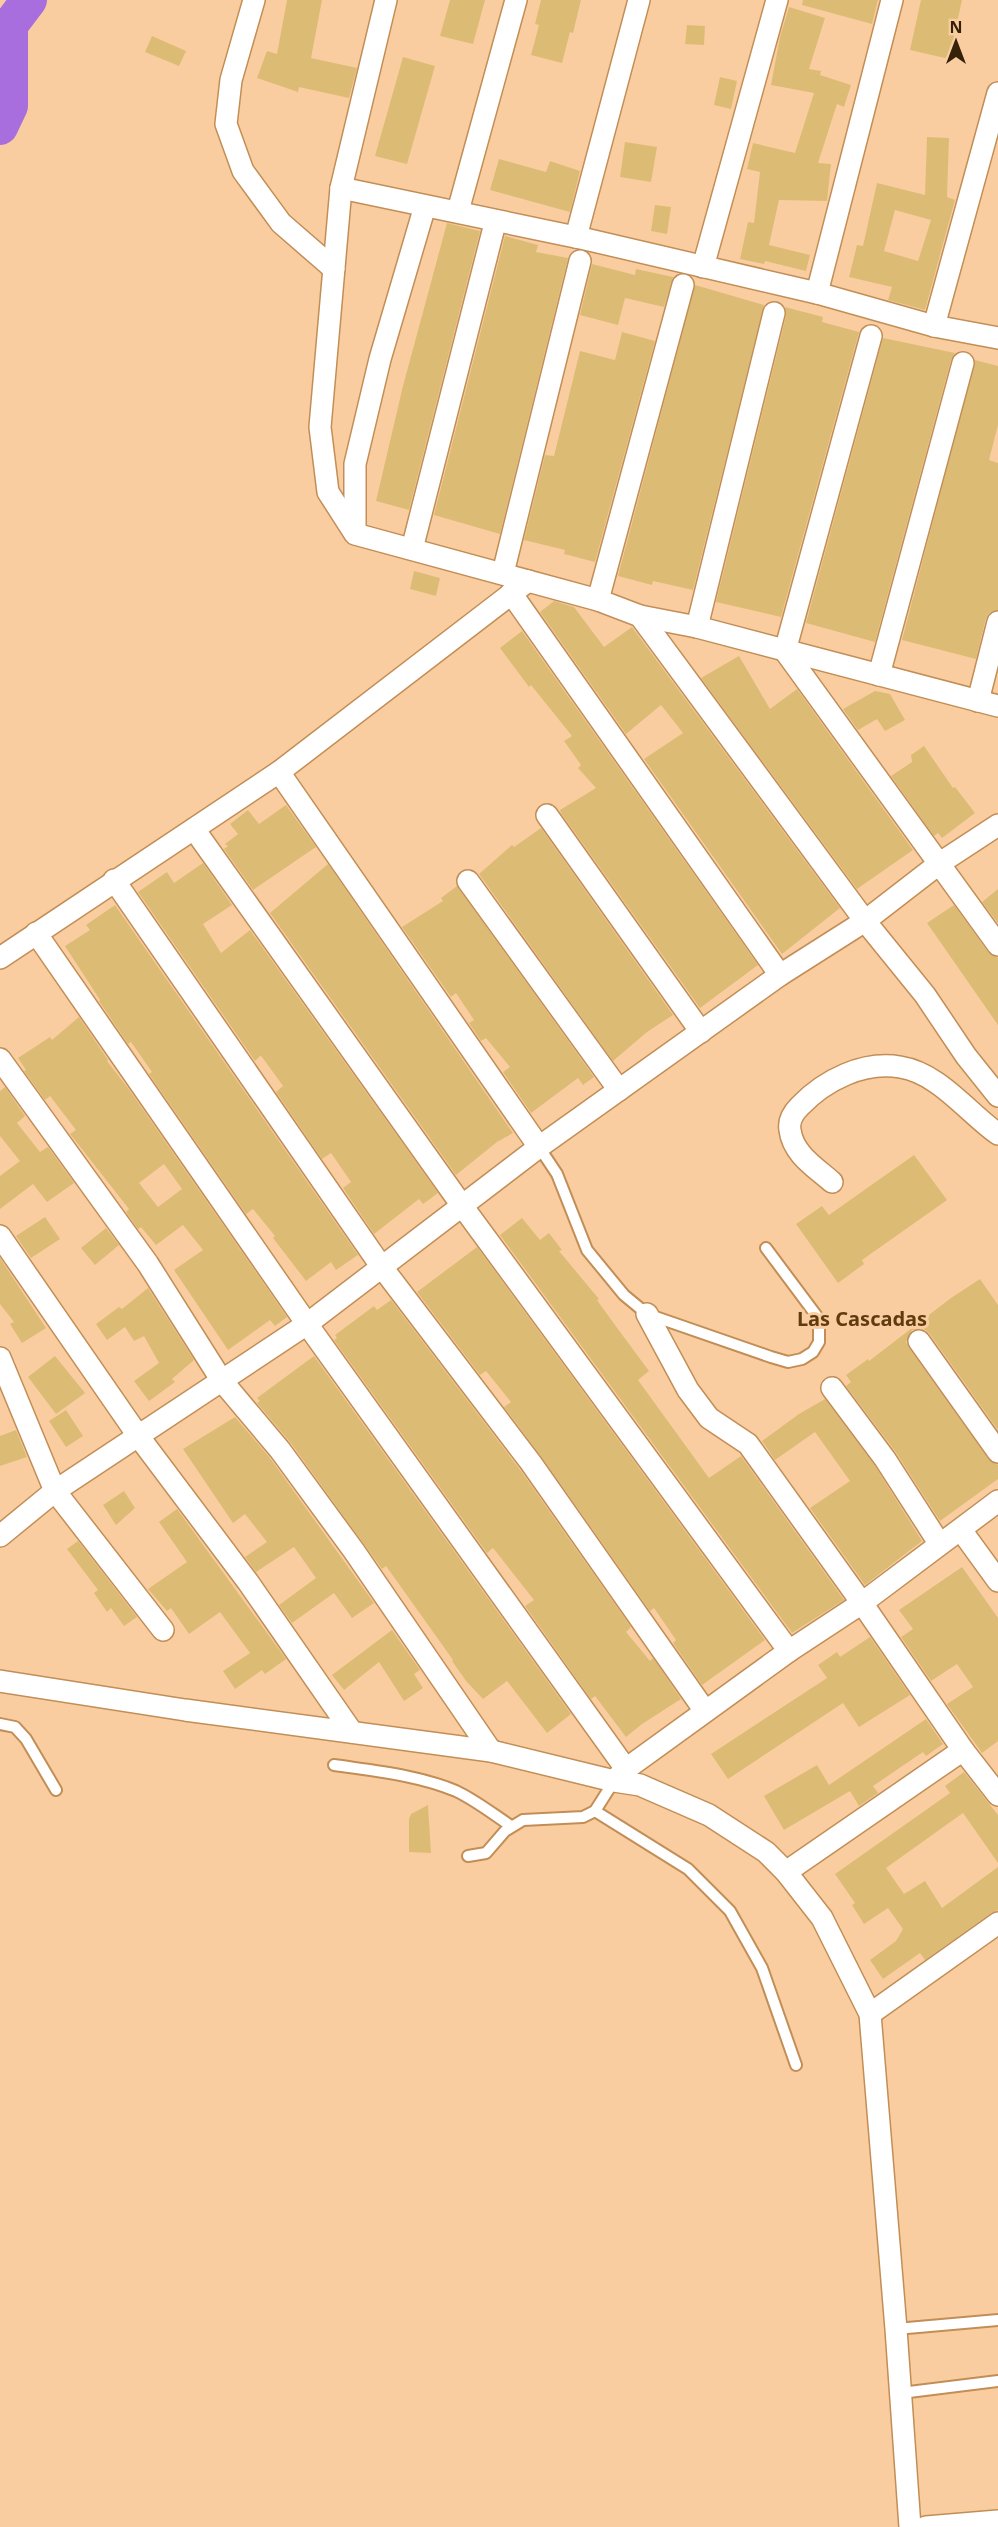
<svg xmlns="http://www.w3.org/2000/svg" width="998" height="2527" viewBox="0 0 998 2527" font-family="'Noto Sans',sans-serif">
	<rect width="100%" height="100%" fill="#facda0"/>
	<g fill="none" stroke-linecap="round" stroke-linejoin="round">
		<polyline stroke="#a86edd" stroke-width="36" points="0,127 10,106 10,25 29,0"/>
	</g>
	<g fill="#dcbc75" fill-rule="evenodd">
		<polygon points="287,0 322,0 311,58 357,68 349,98 299,87 298,92 257,78 267,51 277,54"/>
		<polygon points="450,0 485,0 473,44 440,36"/>
		<polygon points="541,0 581,0 573,33 570,32 562,63 531,55 539,25 535,24"/>
		<polygon points="803,0 878,0 872,24 802,5"/>
		<polygon points="921,0 962,0 949,59 910,50"/>
		<polygon points="789,7 825,18 809,69 821,71 820,75 851,85 844,107 837,104 818,163 831,164 827,201 779,200 769,245 810,255 806,271 765,261 764,264 740,259 748,222 754,223 760,172 747,169 753,143 795,153 814,93 771,85 780,37"/>
		<polygon points="687,25 705,26 704,45 685,44"/>
		<polygon points="152,36 186,51 179,66 145,52"/>
		<polygon points="403,57 435,66 407,164 375,156"/>
		<polygon points="720,77 737,81 731,109 714,105"/>
		<path d="M927 137 949 138 947 197 955 200 925 310 888 300 892 287 849 277 857 245 863 246 877 183 925 195ZM895 210 931 220 918 261 884 251Z"/>
		<polygon points="625,142 657,147 651,182 620,177"/>
		<polygon points="499,159 546,172 550,161 580,171 570,212 490,190"/>
		<polygon points="655,205 671,207 667,234 651,231"/>
		<polygon points="447,223 480,231 409,510 376,501 403,386"/>
		<polygon points="505,236 538,245 536,252 568,258 500,534 434,515"/>
		<polygon points="592,264 635,275 636,269 673,277 664,307 625,298 618,325 580,315"/>
		<polygon points="695,285 764,305 693,590 653,581 652,585 618,576"/>
		<polygon points="785,307 823,317 822,322 859,332 781,617 716,602 786,316"/>
		<polygon points="622,332 655,341 595,562 564,554 565,550 524,540 545,455 554,456 580,351 615,360"/>
		<polygon points="883,338 955,353 951,360 875,642 806,623"/>
		<polygon points="975,360 998,366 998,425 989,460 998,463 998,610 989,613 986,618 976,659 902,640"/>
		<polygon points="414,571 440,578 436,596 410,589"/>
		<polygon points="554,601 574,607 604,647 632,627 840,908 782,954 644,759 683,733 661,705 626,734 540,612"/>
		<polygon points="522,631 758,965 700,1008 561,813 560,810 596,788 578,768 581,765 564,741 572,736 531,685 529,687 500,648"/>
		<polygon points="739,656 770,709 797,689 913,850 857,889 701,678"/>
		<polygon points="875,691 890,694 905,720 885,731 877,719 858,730 843,709"/>
		<polygon points="924,746 953,788 955,787 975,813 942,838 938,833 934,836 891,776 912,762 911,755"/>
		<polygon points="286,805 316,847 253,890 224,849 228,846 225,844 238,834 230,824 248,810 259,824"/>
		<polygon points="541,828 673,1015 647,1032 613,1061 479,874 512,845 514,847"/>
		<polygon points="203,863 232,905 203,924 221,953 250,930 438,1193 423,1204 419,1199 374,1234 343,1188 351,1182 331,1153 322,1159 276,1092 283,1086 262,1057 260,1056 255,1061 138,892 167,872 174,883"/>
		<polygon points="328,864 513,1133 497,1142 456,1175 270,913"/>
		<polygon points="457,886 594,1077 583,1085 578,1078 531,1113 503,1072 510,1067 486,1038 481,1041 469,1023 474,1020 456,993 451,997 402,927 443,901 441,898"/>
		<polygon points="998,889 998,923 982,902"/>
		<polygon points="115,905 358,1255 336,1270 331,1262 306,1281 273,1238 275,1236 253,1209 246,1214 149,1074 152,1072 131,1042 128,1044 99,1001 100,1000 65,946 90,930 86,925"/>
		<polygon points="954,905 988,952 998,958 998,1025 927,923"/>
		<path d="M79 1017 108 1060 107 1061 128 1088 287 1317 275 1326 270 1320 228 1350 174 1270 203 1250 183 1225 156 1245 141 1227 138 1229 126 1212 129 1209 70 1134 76 1130 50 1096 45 1100 24 1071 26 1070 18 1058 50 1037 52 1040ZM164 1164 182 1189 158 1207 139 1183Z"/>
		<polygon points="5,1087 25,1116 17,1123 40,1152 48,1147 74,1183 47,1202 33,1184 0,1209 0,1176 20,1161 0,1136 0,1091"/>
		<polygon points="914,1155 947,1200 862,1260 864,1264 838,1283 796,1224 822,1206 829,1215"/>
		<polygon points="45,1217 60,1239 31,1258 16,1236"/>
		<polygon points="522,1218 540,1240 549,1233 562,1250 559,1251 599,1299 597,1300 615,1325 649,1371 638,1380 709,1478 741,1456 844,1600 792,1633 500,1235"/>
		<polygon points="106,1228 119,1245 95,1265 81,1248"/>
		<polygon points="477,1247 765,1640 702,1685 673,1643 676,1640 654,1608 650,1611 541,1456 504,1407 511,1402 486,1371 480,1375 417,1292"/>
		<polygon points="0,1258 46,1328 22,1343 10,1324 14,1322 0,1304"/>
		<polygon points="980,1279 998,1305 998,1430 929,1333 924,1329 912,1330 906,1342 909,1348 988,1459 998,1465 998,1479 940,1521 895,1451 846,1386 851,1382 846,1375 868,1359 869,1361 951,1298"/>
		<polygon points="148,1288 194,1360 172,1379 175,1382 149,1401 134,1381 159,1363 144,1336 134,1341 125,1327 107,1340 96,1324 119,1307 122,1309"/>
		<polygon points="391,1300 521,1471 631,1627 626,1632 650,1661 653,1658 681,1699 642,1724 626,1737 595,1696 591,1699 525,1606 534,1600 493,1548 487,1553 334,1340 337,1338 335,1335 374,1306 377,1310"/>
		<polygon points="55,1356 85,1393 56,1414 28,1377"/>
		<polygon points="314,1356 571,1714 547,1733 507,1681 483,1699 466,1681 452,1661 453,1660 386,1566 382,1569 290,1442 257,1403 260,1401 257,1398"/>
		<polygon points="825,1399 875,1466 922,1541 865,1585 810,1508 850,1481 815,1432 775,1460 762,1441 799,1414"/>
		<polygon points="66,1410 83,1436 66,1447 49,1421"/>
		<polygon points="235,1417 270,1458 374,1603 352,1618 334,1593 292,1623 279,1605 316,1578 294,1547 256,1572 245,1557 267,1542 245,1514 233,1523 183,1449"/>
		<polygon points="16,1430 27,1457 0,1466 0,1436"/>
		<polygon points="124,1491 135,1508 116,1525 103,1505"/>
		<polygon points="177,1509 286,1659 265,1674 262,1670 235,1689 223,1671 250,1653 220,1612 189,1634 171,1608 167,1611 148,1589 187,1562 159,1522"/>
		<polygon points="78,1541 137,1617 124,1626 111,1608 107,1612 94,1593 98,1590 67,1549"/>
		<polygon points="962,1567 998,1618 998,1741 982,1753 947,1704 973,1687 957,1664 931,1681 901,1637 913,1629 899,1610"/>
		<polygon points="392,1630 420,1670 414,1674 423,1688 404,1701 379,1662 344,1690 332,1675"/>
		<polygon points="870,1637 910,1695 859,1727 843,1703 728,1779 711,1754 827,1678 818,1665 837,1652 840,1657"/>
		<polygon points="926,1719 943,1744 926,1756 923,1752 873,1786 878,1793 859,1806 850,1791 784,1830 764,1796 817,1765 829,1785"/>
		<polygon points="964,1772 998,1815 998,1863 963,1813 886,1868 904,1894 925,1881 942,1908 998,1867 998,1910 991,1913 925,1960 920,1953 883,1979 870,1960 896,1941 903,1929 888,1908 864,1924 852,1905 855,1903 835,1874 950,1793 945,1786"/>
		<polygon points="428,1805 431,1853 409,1852 409,1819 411,1814"/>
	</g>
	<g fill="none" stroke-linecap="round" stroke-linejoin="round">
		<g stroke="#c28e56" stroke-width="14">
			<g id="service">
				<polyline points="539,1147 557,1174 587,1250 624,1295 647,1314 771,1357 788,1362 802,1359 813,1352 819,1342 819,1319 766,1248"/>
				<polyline points="0,1724 15,1727 26,1739 56,1790"/>
				<path d="M334 1765C375 1771 418 1775 456 1791 475 1800 493 1814 511 1826"/>
				<polyline points="595,1811 688,1869 730,1911 762,1968 796,2065"/>
				<polyline points="468,1856 486,1853 505,1831 523,1820 583,1817 595,1811 614,1781"/>
				<polyline points="896,2329 998,2320"/>
				<polyline points="901,2393 998,2381"/>
			</g>
		</g>
		<g stroke="#c28e56" stroke-width="24">
			<g id="minor">
				<polyline points="254,0 231,80 226,124 243,171 281,223 334,269"/>
				<polyline points="386,0 341,188 320,427 328,492 355,534 598,600 640,616 697,627 998,706"/>
				<polyline points="341,188 585,239 817,293 934,326 998,338"/>
				<polyline points="458,211 516,0"/>
				<polyline points="576,237 639,0"/>
				<polyline points="703,267 777,0"/>
				<polyline points="817,293 892,0"/>
				<polyline points="934,326 998,93"/>
				<polyline points="871,336 785,651 998,945"/>
				<polyline points="355,533 355,464 380,359 425,206"/>
				<polyline points="412,549 493,231"/>
				<polyline points="503,573 580,261"/>
				<polyline points="511,593 780,975"/>
				<polyline points="598,600 683,285"/>
				<polyline points="640,616 865,921 925,995 966,1056 998,1096"/>
				<polyline points="697,627 774,313"/>
				<polyline points="879,675 963,363"/>
				<polyline points="978,701 998,622"/>
				<polyline points="279,772 539,1147"/>
				<polyline points="547,815 701,1032"/>
				<polyline points="194,829 463,1207 789,1651"/>
				<polyline points="114,880 381,1266 531,1463 705,1711"/>
				<polyline points="468,881 619,1090"/>
				<polyline points="36,933 307,1324 626,1769"/>
				<polyline points="0,958 279,772 528,581"/>
				<polyline points="0,1059 148,1264 222,1381 280,1450 354,1551 491,1751"/>
				<path d="M832 1182C815 1167 793 1154 790 1130 788 1120 794 1112 800 1106 825 1080 863 1061 900 1067 939 1073 967 1112 998 1134"/>
				<polyline points="0,1236 139,1437 248,1582 352,1732"/>
				<polyline points="647,1314 688,1390 709,1418 748,1444 862,1603 963,1750 998,1795"/>
				<polyline points="919,1341 998,1452"/>
				<polyline points="0,1358 55,1491 163,1630"/>
				<polyline points="832,1388 885,1459 939,1543"/>
				<polyline points="961,1530 998,1581"/>
				<polyline points="0,1536 55,1491 307,1324 539,1147 780,975 865,921 940,863 998,825"/>
				<polyline points="0,1681 185,1710 491,1751 614,1781 640,1785 709,1815 766,1852 786,1872 822,1918 870,2014 896,2329 910,2527"/>
				<polyline points="618,1777 626,1769 789,1651 862,1603 998,1501"/>
				<polyline points="786,1872 963,1750"/>
				<polyline points="870,2014 998,1923"/>
				<polyline points="926,2527 998,2521"/>
			</g>
		</g>
		<use href="#service" stroke="#fff" stroke-width="10"/>
		<use href="#minor" stroke="#fff" stroke-width="21"/>
	</g>
	<g text-anchor="middle" stroke-width="6" stroke-linejoin="round" paint-order="stroke">
		<g font-size="20" font-weight="bold" fill="#603b0e" stroke="#facda0">
			<text x="862" y="1326">Las Cascadas</text>
		</g>
	</g>
	<g transform="translate(956 42)" stroke="#facda0" stroke-width="4.5" paint-order="stroke">
	<path d="M0-4.5L10 22L0 15L-10 22Z" fill="#362109"/>
	<text y="-9" font-size="16" font-weight="bold" text-anchor="middle" fill="#362109">N</text>
	</g>
</svg>
